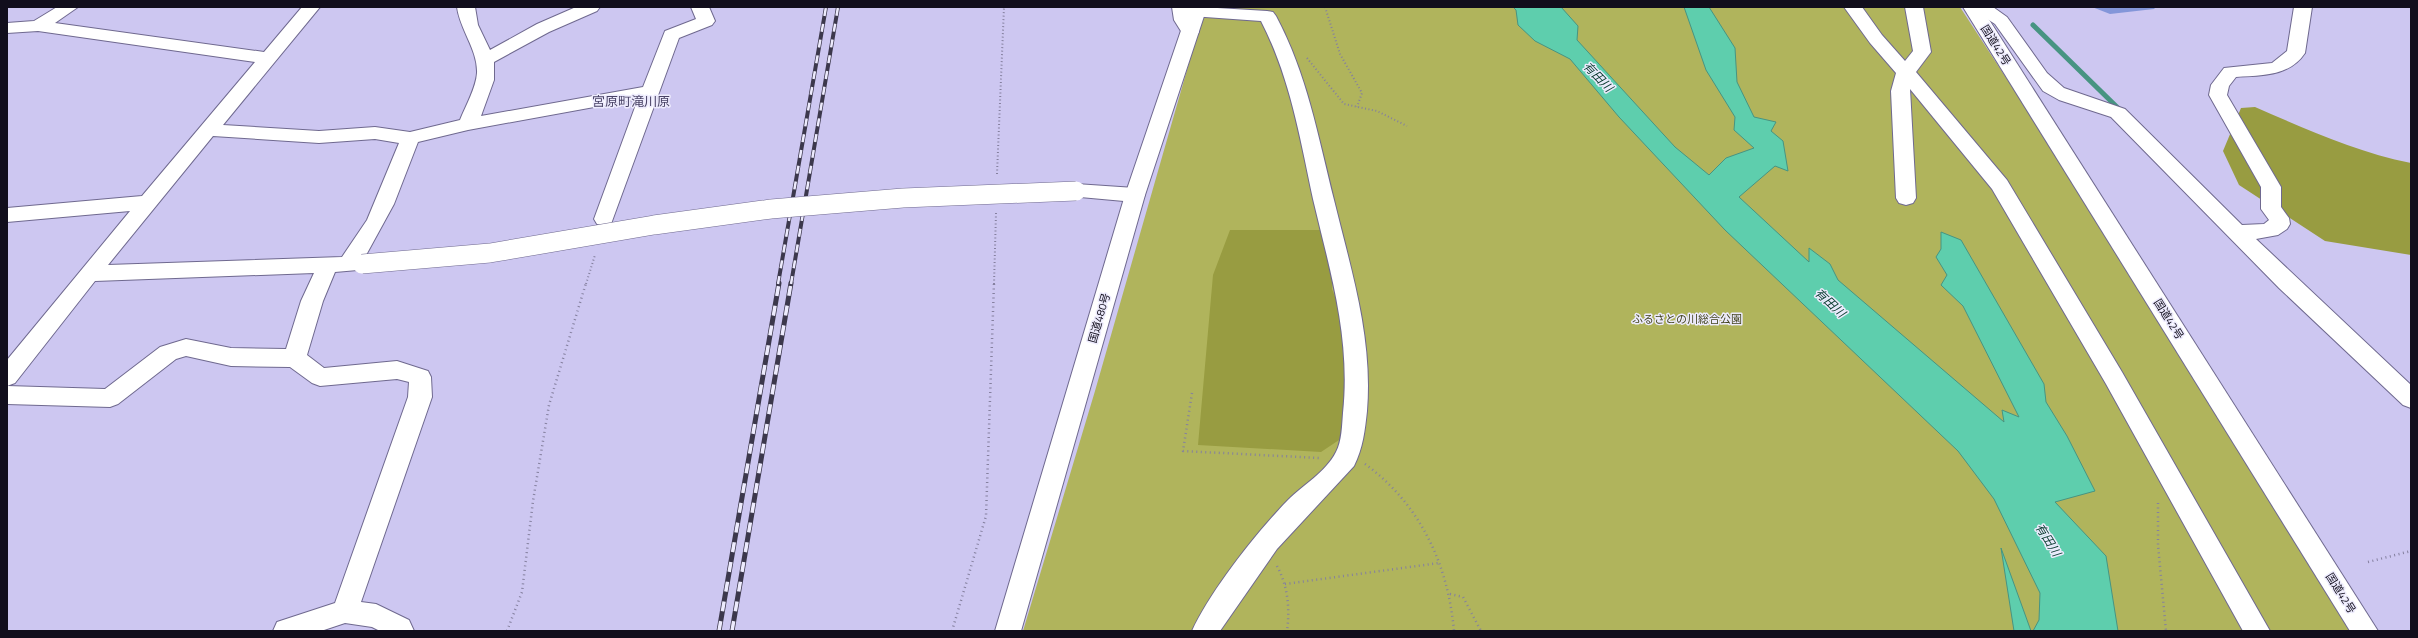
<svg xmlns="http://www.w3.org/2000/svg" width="2418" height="638" viewBox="0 0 2418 638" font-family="'Titillium Web','Noto Sans JP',sans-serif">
	<rect width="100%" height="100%" fill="#cdc7f1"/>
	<polygon fill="#b0b45c" points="1205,7 1960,7 2029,113 2351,631 1023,631 1095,391"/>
	<g fill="#989c41">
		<path d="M2255 107C2306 129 2356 152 2411 163V255L2325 241 2239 185 2223 151 2241 108Z"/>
		<polygon points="1230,230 1322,230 1332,263 1332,289 1345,323 1348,360 1342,438 1321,452 1198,445 1213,275"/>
	</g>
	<g fill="#5ecead" stroke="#479482">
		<polygon points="1513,7 1561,7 1578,26 1577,40 1675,147 1709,175 1726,158 1754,148 1734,130 1735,117 1706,70 1684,7 1709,7 1735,48 1737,82 1754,117 1776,122 1771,131 1783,141 1788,171 1775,166 1739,197 1809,262 1809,248 1830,264 1838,280 2004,422 2002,410 2019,417 1963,306 1941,285 1947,275 1936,257 1941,249 1941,232 1961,240 2044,384 2046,402 2067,436 2095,491 2055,502 2106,556 2118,631 2033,631 2039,620 2040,593 1994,499 1958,451 1725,230 1619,117 1570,59 1535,41 1518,25 1516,10"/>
		<polygon points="2001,548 2031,631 2014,631"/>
	</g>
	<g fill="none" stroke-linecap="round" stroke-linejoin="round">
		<polyline stroke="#479482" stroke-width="5" points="2033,25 2121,111"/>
		<g stroke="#6f698f" stroke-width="2">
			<g id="minor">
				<path d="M57 7H78L55 23 264 52 302 7H320L223 125 319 131 375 127 410 132 460 120C466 105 476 88 477 73 478 50 460 30 457 7H475L478 25 490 50 537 24 576 7H600L597 11 549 32 494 62V80L481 116 643 87 665 31 696 19 691 7H709L715 21 712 25 679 38 611 224 604 226 597 224 594 219 638 99 468 130 418 142 394 204 365 257 369 259 373 264 369 269 335 272 323 301 307 355 324 368 397 361 428 371 431 377 432 397 361 602 376 604 409 620 414 631H380L372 627 345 623 321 631H273L277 622 335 603 408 397 409 382 397 379 320 386 312 383 290 367 231 366 186 356 176 359 118 404 110 407 7 404V386L105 389 160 347 186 339 231 348 286 349 301 301 314 273 95 281 15 383 7 386V360L130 211 7 222V208L142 196 255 62 38 31 7 33V23L34 21ZM213 136 319 143 375 139 399 143 367 220 342 257 108 265Z"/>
				<path d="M1172 7H1190V9L1201 7 1267 11 1273 12 1276 16C1307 74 1318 136 1334 200 1351 270 1373 337 1367 411 1365 430 1363 448 1354 466L1277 549 1220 631H1192C1211 590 1256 533 1288 500 1303 485 1326 472 1336 452 1342 441 1342 425 1343 413 1351 338 1330 271 1313 199 1300 138 1290 77 1261 21L1191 16 1199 32 1196 36H1184L1174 20Z"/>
				<polygon points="1844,7 1862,7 1882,35 1905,61 1913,51 1905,7 1923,7 1931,52 1916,72 2007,180 2122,372 2270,631 2243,631 2106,384 1992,189 1910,89 1916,198 1913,203 1906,205 1899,203 1896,198 1891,91 1896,73 1870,43"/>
				<path d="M1969 7H1993L2007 17 2047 73 2064 88 2125 109 2242 225 2264 224 2269 220 2261 209V187L2209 95 2211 85 2224 68 2272 63 2287 51 2294 7H2312L2305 53C2289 77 2261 75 2236 77L2229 86 2227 95 2281 187V207L2289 218 2290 224 2287 229 2278 235 2256 239 2411 385V408L2403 405 2279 288 2111 117 2059 100 2043 91 1995 24Z"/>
				<polygon points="1076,184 1135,188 1142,190 1145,195 1142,200 1135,202 1069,196 1066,191 1069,186"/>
			</g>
		</g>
		<g stroke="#6f698f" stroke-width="2">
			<g id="highway">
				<polygon points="1189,7 1207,7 1145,195 1021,631 995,631 1125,195"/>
				<polygon points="1963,7 1981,7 2378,631 2350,631"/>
			</g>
		</g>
		<g stroke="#85809f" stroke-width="2" stroke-dasharray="1 2.5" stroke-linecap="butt">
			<polyline points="1325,7 1340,54 1362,93 1357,107"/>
			<polyline points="1307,58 1344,104 1377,111 1407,126"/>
			<polyline points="997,174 1004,7"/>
			<polyline points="586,284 595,255"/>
			<polyline points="994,284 996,213"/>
		</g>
		<g stroke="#85809f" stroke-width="2.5" stroke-dasharray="1 3.5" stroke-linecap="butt">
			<polyline points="1192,393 1183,451 1319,458"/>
			<path d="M1365 464C1420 504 1448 564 1454 631"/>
			<polyline points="2158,503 2158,545 2166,631"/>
			<polyline points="2368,562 2411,551"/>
			<path d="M1277 566C1288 586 1290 609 1287 631"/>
			<polyline points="1285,584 1439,563"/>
			<polyline points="1450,594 1463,597 1481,631"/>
			<polyline points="507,631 522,592 533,501 549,405 586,283"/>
			<polyline points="952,631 986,516 994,283"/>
		</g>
		<use href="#minor" fill="#fff" fill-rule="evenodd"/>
		<use href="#highway" fill="#fff" fill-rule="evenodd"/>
		<g stroke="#3c384c" stroke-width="4">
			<g id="rail-far1">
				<polyline points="778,284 826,7"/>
				<polyline points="791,284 838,7"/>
			</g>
		</g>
		<g stroke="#3c384c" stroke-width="5">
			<g id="rail">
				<polyline points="719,631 779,283"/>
				<polyline points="732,631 791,283"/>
			</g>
		</g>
		<use href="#rail-far1" stroke="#edebfd" stroke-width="2.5" stroke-dasharray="8" stroke-linecap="butt"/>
		<use href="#rail" stroke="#edebfd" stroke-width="3.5" stroke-dasharray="10" stroke-linecap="butt"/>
		<g stroke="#6f698f" stroke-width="20" stroke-linecap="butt">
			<polyline id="minor-bridge" points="362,264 490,253 654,225 771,209 903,198 1076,191"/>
		</g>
		<use href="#minor-bridge" stroke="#fff" stroke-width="19"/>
	</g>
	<polygon fill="#8396d9" points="2092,7 2156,7 2154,9 2110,14"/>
	<g text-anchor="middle" stroke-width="3" stroke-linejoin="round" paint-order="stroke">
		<g font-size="11" fill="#110e1c" stroke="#edebfd">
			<text transform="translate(1996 45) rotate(58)" y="4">国道42号</text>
			<text transform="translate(1099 318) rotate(-74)" y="4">国道480号</text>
			<text transform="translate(2169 319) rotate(58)" y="4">国道42号</text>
			<text transform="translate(2341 593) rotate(58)" y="4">国道42号</text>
		</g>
		<g font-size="11" fill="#42441e" stroke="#edebfd">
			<text x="1687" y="323">ふるさとの川総合公園</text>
		</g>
		<g font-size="12" font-style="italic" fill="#093d30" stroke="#edebfd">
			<text transform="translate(1598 77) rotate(46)" y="4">有田川</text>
			<text transform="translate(1830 303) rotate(43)" y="4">有田川</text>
			<text transform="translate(2048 540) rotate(58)" y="4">有田川</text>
		</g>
		<g font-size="13" fill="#494366" stroke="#edebfd">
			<text x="631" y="106">宮原町滝川原</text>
		</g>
	</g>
	<rect width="2418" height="638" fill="none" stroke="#110e1c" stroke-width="16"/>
</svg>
